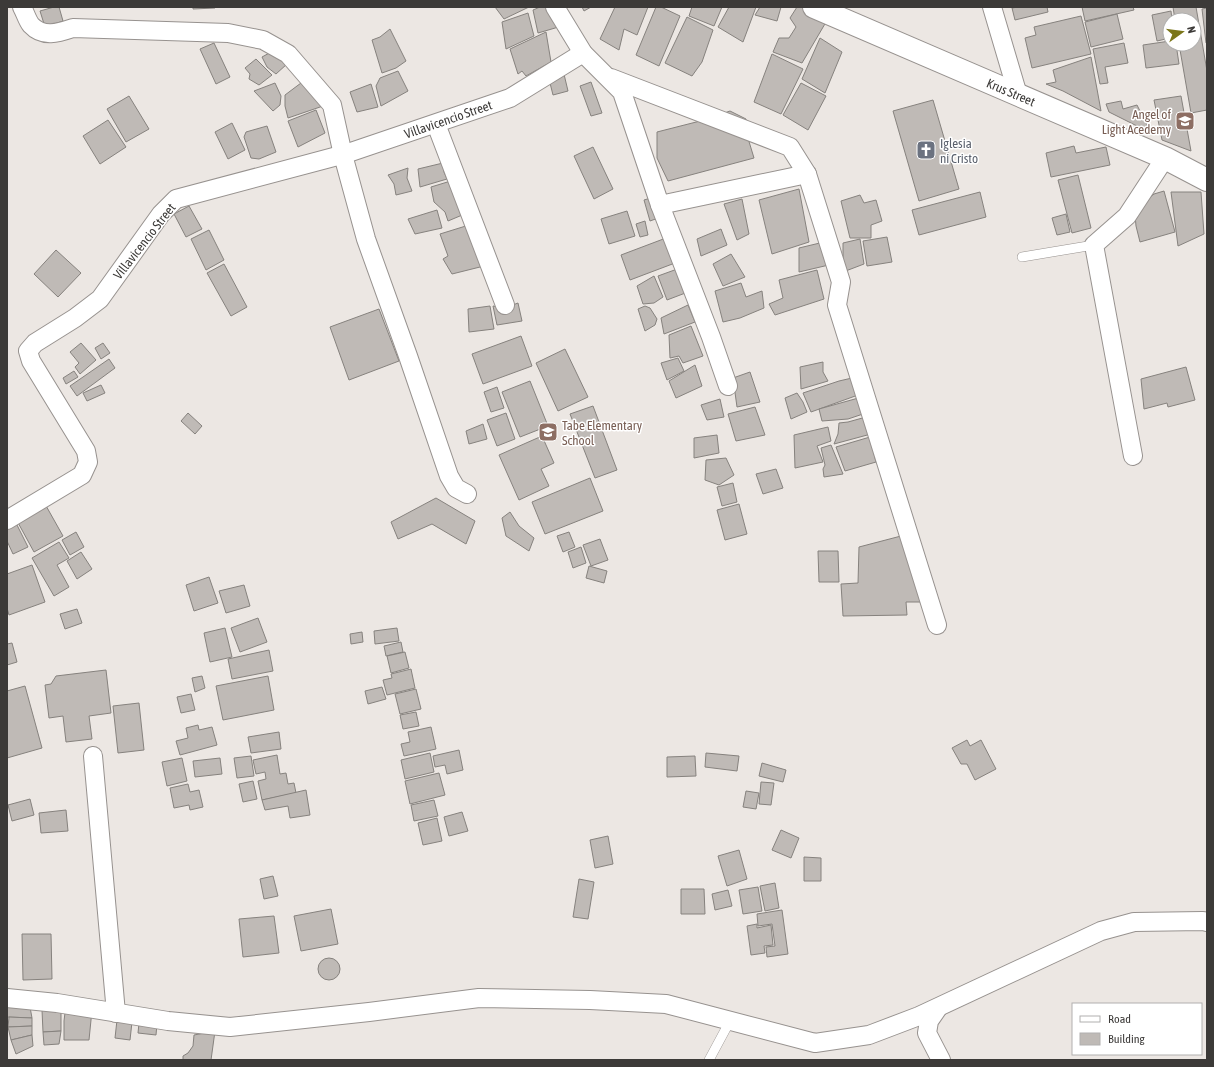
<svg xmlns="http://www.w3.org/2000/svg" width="1214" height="1067" viewBox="0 0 1214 1067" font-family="'Asap Condensed',sans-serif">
	<rect width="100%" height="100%" fill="#ece7e3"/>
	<g fill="#bfbab6" stroke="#86827e">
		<polygon points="54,7 59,7 63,21 45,27 40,11"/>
		<polygon points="193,7 215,7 215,8 193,9"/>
		<polygon points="495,7 529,7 504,19"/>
		<polygon points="540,7 553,7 562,26 538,33 533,10"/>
		<polygon points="582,7 591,7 584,11"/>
		<polygon points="615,7 648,7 637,35 624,29 619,50 600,39"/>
		<polygon points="656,7 661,7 680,16 659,66 636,55"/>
		<polygon points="692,7 722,7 714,26 689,16"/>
		<polygon points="729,7 756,7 743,42 718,27"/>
		<polygon points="760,7 781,7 777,21 755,15"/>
		<polygon points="797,7 805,7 829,17 802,63 773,52 779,38 789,38 796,27 790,18"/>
		<polygon points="1018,7 1047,7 1048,12 1015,20 1012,8"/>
		<polygon points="1082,7 1133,7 1134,10 1085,21"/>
		<polygon points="1173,7 1196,7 1207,71 1207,110 1191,113 1179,44 1194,44 1194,20 1175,20"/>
		<polygon points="1207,8 1207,43 1206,43 1202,9"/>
		<polygon points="1171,11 1172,20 1170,20 1170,38 1157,41 1152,15"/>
		<polygon points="528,13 534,36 506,49 502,22"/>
		<polygon points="1117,14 1123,39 1091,47 1085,22"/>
		<polygon points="1081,16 1091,54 1032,68 1025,38 1036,35 1034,27"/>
		<polygon points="687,17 713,30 702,62 692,76 665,63"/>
		<polygon points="390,29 406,61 396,68 382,73 372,40 380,37"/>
		<polygon points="546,32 551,62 526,76 522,71 518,74 510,49"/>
		<polygon points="820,38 842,52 825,93 802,79"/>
		<polygon points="1170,41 1170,44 1176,44 1179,64 1146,68 1143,45"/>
		<polygon points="214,43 230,77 216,84 200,49"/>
		<polygon points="1124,43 1128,63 1105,67 1108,83 1100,84 1093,49"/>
		<polygon points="273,51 287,64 276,74 267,67 262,57"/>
		<polygon points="772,54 803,69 781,114 754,102"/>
		<polygon points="1091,57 1097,89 1101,111 1063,91 1046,84 1056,82 1053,70"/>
		<polygon points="256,59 272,75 259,85 249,79 250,74 245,68"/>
		<polygon points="563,70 568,91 553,95 549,79"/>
		<polygon points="398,71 408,91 381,106 376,86 380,78"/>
		<polygon points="305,80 323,106 288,118 285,106 285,95"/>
		<polygon points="591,82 602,113 591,116 580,86"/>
		<polygon points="275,83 281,96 280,105 273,111 254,91"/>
		<polygon points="801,83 826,96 808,130 783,115"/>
		<polygon points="371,84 378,107 357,112 350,92"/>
		<polygon points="129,96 149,129 126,142 107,109"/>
		<polygon points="1181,96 1191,151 1162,140 1154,100"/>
		<polygon points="933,100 959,189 919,201 893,111"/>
		<polygon points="1121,101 1123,109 1137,105 1151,133 1109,112 1106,104"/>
		<polygon points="316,110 325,133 298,147 288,121"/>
		<polygon points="730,111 746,119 747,135 754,158 668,181 657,158 657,132 708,119"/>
		<polygon points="108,120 126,147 100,164 83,136"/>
		<polygon points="232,123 245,150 228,159 215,132"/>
		<polygon points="267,126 276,152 259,159 251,158 244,137 246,132"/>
		<polygon points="1074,146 1076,153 1106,147 1110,165 1051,177 1046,153"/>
		<polygon points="593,147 613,189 594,199 574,156"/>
		<polygon points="443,163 444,172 447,179 420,187 418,169"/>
		<polygon points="408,168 407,178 412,191 396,195 394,184 388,175"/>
		<polygon points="1078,175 1091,228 1072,233 1058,180"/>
		<polygon points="454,180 453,194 461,194 467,213 448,221 445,212 434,202 431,187"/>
		<polygon points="799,189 809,242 772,254 759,200"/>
		<polygon points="1164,191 1175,232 1140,242 1136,226 1135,215 1141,205 1154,194"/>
		<polygon points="980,192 986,217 919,235 912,210"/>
		<polygon points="1171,192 1201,192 1204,234 1178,246"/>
		<polygon points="860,195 864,203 876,200 882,221 871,225 871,238 850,238 841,201"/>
		<polygon points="654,197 661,217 650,221 644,200"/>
		<polygon points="742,199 749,234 737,240 724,204"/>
		<polygon points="189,206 202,229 186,237 174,214"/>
		<polygon points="437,210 442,228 415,234 408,219"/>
		<polygon points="627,211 635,236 609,244 601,219"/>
		<polygon points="1066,214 1070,232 1057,235 1052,218"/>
		<polygon points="645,221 648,235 640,237 636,224"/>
		<polygon points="469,225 484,266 452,274 443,259 448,256 440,234"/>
		<polygon points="721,229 727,245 701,256 697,239"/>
		<polygon points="209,230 224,260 206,270 191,239"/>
		<polygon points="887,237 892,262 867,266 863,241"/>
		<polygon points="666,238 675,263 630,280 621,255"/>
		<polygon points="860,239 864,264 843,272 843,243"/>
		<polygon points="824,242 833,264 799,272 799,248"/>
		<polygon points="56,250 81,273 58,297 34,274"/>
		<polygon points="731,254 745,277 723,286 713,264"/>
		<polygon points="224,264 247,307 231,316 207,273"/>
		<polygon points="680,268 688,292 667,300 658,276"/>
		<polygon points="817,270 824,299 775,315 769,304 783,298 779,280"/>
		<polygon points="654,276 663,297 654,303 643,304 637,286"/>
		<polygon points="741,283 746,297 762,291 764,308 740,318 723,322 715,291"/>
		<polygon points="518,303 522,321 497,325 493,306 505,308"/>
		<polygon points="688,305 695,322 664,334 661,318"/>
		<polygon points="490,306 494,329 469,332 468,309"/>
		<polygon points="645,306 650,308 657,319 655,325 645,331 638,309"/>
		<polygon points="379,309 399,361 349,380 330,327"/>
		<polygon points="691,326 703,356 683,363 679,356 670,358 669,335"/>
		<polygon points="521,336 532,366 483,384 472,354"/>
		<polygon points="81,343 96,360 80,374 75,367 79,363 70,352"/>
		<polygon points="103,343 110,353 101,359 95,348"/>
		<polygon points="565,349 588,397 558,411 536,363"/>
		<polygon points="678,358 684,371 667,380 661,363"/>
		<polygon points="109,359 115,368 77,396 70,386"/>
		<polygon points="823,362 823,372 828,381 801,389 800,367"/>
		<polygon points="695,365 702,386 676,398 669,381"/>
		<polygon points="1186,367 1195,400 1168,407 1167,403 1144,409 1141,379"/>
		<polygon points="74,371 78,377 66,384 63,378"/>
		<polygon points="750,372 760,402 737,407 733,378"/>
		<polygon points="852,378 858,395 811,412 803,393 839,381"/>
		<polygon points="530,381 548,426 520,437 502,392"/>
		<polygon points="101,385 105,393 87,401 83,393"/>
		<polygon points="497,387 504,408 491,412 484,392"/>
		<polygon points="797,393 803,402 807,412 791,419 785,398"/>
		<polygon points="862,397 866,413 848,419 822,421 819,409"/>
		<polygon points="720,399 724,417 707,420 701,405"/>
		<polygon points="593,406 617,470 595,478 570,414"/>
		<polygon points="755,407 765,435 736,441 728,414"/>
		<polygon points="188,413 202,426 195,434 181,421"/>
		<polygon points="506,413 515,439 497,446 487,420"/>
		<polygon points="866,417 871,434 834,444 838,434 839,423 848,422"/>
		<polygon points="483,424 487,439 469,444 466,431"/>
		<polygon points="828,427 831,441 817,446 823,462 795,468 794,435"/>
		<polygon points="717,435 719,453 694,458 694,438"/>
		<polygon points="542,436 554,463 541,469 549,486 519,500 499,455"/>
		<polygon points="870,437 876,462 845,471 836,447"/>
		<polygon points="831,445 843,474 824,477 823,469 825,465 821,448"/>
		<polygon points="726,458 734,475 719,485 705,480 706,460"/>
		<polygon points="776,469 783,488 763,494 756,474"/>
		<polygon points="590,478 603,511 545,534 532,502"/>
		<polygon points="733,483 737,502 722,506 717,487"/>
		<polygon points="436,498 475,521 466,544 432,524 398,539 391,522"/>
		<polygon points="45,504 63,536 34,552 16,519"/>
		<polygon points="739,504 747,534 725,540 717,510"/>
		<polygon points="510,512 519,526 534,538 529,551 506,536 502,518"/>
		<polygon points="15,521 28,547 13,554 7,541 7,525"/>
		<polygon points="76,532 84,547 70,555 62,540"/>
		<polygon points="569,532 575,547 563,552 557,536"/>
		<polygon points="901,536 924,602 906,602 907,615 843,616 841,584 858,583 859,547"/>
		<polygon points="600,539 608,560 591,566 583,545"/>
		<polygon points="59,542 69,558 57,565 69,587 54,596 32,558"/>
		<polygon points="581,547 586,563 573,568 568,552"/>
		<polygon points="818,551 838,551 839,582 819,582"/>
		<polygon points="81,552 92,569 77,579 67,561"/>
		<polygon points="32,565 45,602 9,615 7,608 7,574"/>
		<polygon points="589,566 607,571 604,583 586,578"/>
		<polygon points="209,577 218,603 194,611 186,585"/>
		<polygon points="244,585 250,606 226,613 219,591"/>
		<polygon points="77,609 82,623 65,629 60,614"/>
		<polygon points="258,618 267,642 240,652 231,628"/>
		<polygon points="225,628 232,657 210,662 204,633"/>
		<polygon points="397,628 399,641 375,644 374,631"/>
		<polygon points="362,632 363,642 351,644 350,634"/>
		<polygon points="401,642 403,652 386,656 384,646"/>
		<polygon points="12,643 17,662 7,665 7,644"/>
		<polygon points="269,650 273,671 232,679 228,659"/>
		<polygon points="405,652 409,668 391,673 387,656"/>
		<polygon points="411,669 415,688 387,695 383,680 392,678 391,674"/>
		<polygon points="106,670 111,713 89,716 92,739 66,742 63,716 49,718 45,685 51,684 56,676"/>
		<polygon points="202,676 205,688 195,692 192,678"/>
		<polygon points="268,676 274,710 223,720 216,686"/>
		<polygon points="25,686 42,748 7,758 7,691"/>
		<polygon points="382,687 386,699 368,704 365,691"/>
		<polygon points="416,689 421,709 400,714 395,694"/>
		<polygon points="191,694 195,710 181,713 177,697"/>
		<polygon points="139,703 144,750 118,753 113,706"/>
		<polygon points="416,712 419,726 403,729 400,715"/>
		<polygon points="198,725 199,730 212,727 217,745 180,755 176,741 188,738 186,728"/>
		<polygon points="431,727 436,749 404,756 401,744 410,742 408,732"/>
		<polygon points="279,732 281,749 251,753 248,737"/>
		<polygon points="967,740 970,746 981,740 996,769 975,780 967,764 961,764 952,748"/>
		<polygon points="459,750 463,770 447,774 445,765 435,767 433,756"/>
		<polygon points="430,753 434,772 405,779 401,760"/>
		<polygon points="706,753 739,756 737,771 705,767"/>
		<polygon points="277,755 280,774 286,773 288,784 294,783 296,793 262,800 258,781 266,779 265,772 256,774 253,760"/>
		<polygon points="251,756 254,776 237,778 234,758"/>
		<polygon points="695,756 696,776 667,777 667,757"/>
		<polygon points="182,758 187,781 167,786 162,762"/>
		<polygon points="220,758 222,774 195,777 193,761"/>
		<polygon points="762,763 786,770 783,782 759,776"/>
		<polygon points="439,773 445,795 410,804 405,781"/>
		<polygon points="253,781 257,799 243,802 239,784"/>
		<polygon points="761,782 774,783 771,805 759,804"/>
		<polygon points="188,784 190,792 199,790 203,807 190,810 189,805 174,808 170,788"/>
		<polygon points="306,790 310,815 290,818 288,806 265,810 262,800"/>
		<polygon points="746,791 759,793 756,809 743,807"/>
		<polygon points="30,799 34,815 12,821 8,805"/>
		<polygon points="434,800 438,816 414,821 411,805"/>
		<polygon points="66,810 68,831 41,833 39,813"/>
		<polygon points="462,812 468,831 449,836 444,817"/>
		<polygon points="437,818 442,841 423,845 418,823"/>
		<polygon points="781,830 799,838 791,858 772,850"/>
		<polygon points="608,836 613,864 595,868 590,840"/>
		<polygon points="739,850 747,879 727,886 718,856"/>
		<polygon points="804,857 821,858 821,881 804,881"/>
		<polygon points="273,876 278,896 264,899 260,879"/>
		<polygon points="579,879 594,882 588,919 573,917"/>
		<polygon points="775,883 779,908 765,911 760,886"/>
		<polygon points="758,887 762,911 743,914 739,890"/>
		<polygon points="681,889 704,889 705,914 681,914"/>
		<polygon points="728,890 732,906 715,910 712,894"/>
		<polygon points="331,909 338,944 301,951 294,916"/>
		<polygon points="782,910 788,954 767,957 766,947 775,946 772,924 758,926 757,914"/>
		<polygon points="274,916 279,953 243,957 239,919"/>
		<polygon points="757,924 757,928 771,925 773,945 764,946 765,953 751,955 747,926"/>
		<polygon points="22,934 51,934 52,979 23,980"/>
		<circle cx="329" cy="969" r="11"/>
		<polygon points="67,996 93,1000 89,1040 64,1040 64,1021"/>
		<polygon points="61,1004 61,1031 43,1032 42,1010"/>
		<polygon points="7,1005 30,1007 32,1018 7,1017"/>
		<polygon points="9,1017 32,1018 32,1026 8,1027"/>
		<polygon points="117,1020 132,1022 130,1040 115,1038"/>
		<polygon points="139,1023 157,1024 156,1035 138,1033"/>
		<polygon points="32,1026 32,1035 11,1040 8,1027"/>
		<polygon points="61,1031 59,1044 44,1045 43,1032"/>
		<polygon points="215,1031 211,1060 183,1060 183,1056 188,1053 193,1046 194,1035"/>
		<polygon points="32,1035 33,1046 16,1054 11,1040"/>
	</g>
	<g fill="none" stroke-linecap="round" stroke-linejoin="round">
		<g stroke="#97928f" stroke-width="10">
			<g id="lane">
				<polyline points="1022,257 1094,245"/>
				<polyline points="709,1060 730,1021"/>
			</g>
		</g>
		<g stroke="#97928f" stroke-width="20">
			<g id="street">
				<path d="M22 7C25 12 27 20 31 25 43 38 58 33 73 28L228 33 263 40 288 54 332 105 343 155 366 239 408 356 449 476 456 488 467 494"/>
				<polyline points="555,7 583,53 622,92 660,205 807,174 841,282 837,305 937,625"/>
				<polyline points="992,7 1018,95"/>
				<polyline points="611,78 790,147 807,174"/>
				<polyline points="436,124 505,305"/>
				<polyline points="660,205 711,337 728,386"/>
				<polyline points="1133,456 1094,245 1127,216 1165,158"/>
				<polyline points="7,520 82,475 88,462 86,451 31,361 28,351 35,343 75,318 100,299 161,214 176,199 345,154 510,98 583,53"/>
				<polyline points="93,756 116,1013"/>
				<polyline points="7,998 57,1003 168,1021 230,1027 369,1012 479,998 590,1000 666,1004 815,1043 869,1035 919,1016 1101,931 1134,922 1203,921 1207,922"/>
				<polyline points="938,1008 929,1021 927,1033 941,1060"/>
			</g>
		</g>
		<g stroke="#97928f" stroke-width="24">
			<polyline id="secondary" points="814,7 1165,158 1207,180"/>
		</g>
		<use href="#lane" stroke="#fff" stroke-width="9"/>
		<use href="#street" stroke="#fff" stroke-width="18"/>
		<use href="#secondary" stroke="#fff" stroke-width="22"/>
	</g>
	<defs>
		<g id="school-square" transform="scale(1)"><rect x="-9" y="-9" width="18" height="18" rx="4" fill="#8d6e63" stroke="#fff"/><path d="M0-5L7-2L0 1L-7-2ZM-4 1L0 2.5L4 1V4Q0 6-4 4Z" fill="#fff"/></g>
		<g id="church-square" transform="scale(1)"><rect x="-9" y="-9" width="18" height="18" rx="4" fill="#6b7280" stroke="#fff"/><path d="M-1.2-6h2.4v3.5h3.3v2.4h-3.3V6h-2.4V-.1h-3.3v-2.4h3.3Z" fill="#fff"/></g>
	</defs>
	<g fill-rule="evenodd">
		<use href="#school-square" x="1185" y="121"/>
		<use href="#church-square" x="926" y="150"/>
		<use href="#school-square" x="548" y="432"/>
	</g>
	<g text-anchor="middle" stroke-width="3" stroke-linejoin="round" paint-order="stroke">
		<g font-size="13" fill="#3c3a38" stroke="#fff">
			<text transform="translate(1011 92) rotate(23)" y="5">Krus Street</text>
			<text transform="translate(448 119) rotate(-19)" y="5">Villavicencio Street</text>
			<text transform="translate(144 241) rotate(-52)" y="5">Villavicencio Street</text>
		</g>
		<g font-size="13" fill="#785e54" stroke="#fff" text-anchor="end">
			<text x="1171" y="119">Angel of<tspan x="1171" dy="15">Light Acedemy</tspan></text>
			<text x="562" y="430" text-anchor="start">Tabe Elementary<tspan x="562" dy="15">School</tspan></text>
		</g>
		<g font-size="13" fill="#5b616d" stroke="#fff" text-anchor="start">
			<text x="940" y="148">Iglesia<tspan x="940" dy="15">ni Cristo</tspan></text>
		</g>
	</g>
	<rect width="1214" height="1067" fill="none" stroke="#3c3a38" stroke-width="16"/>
	<rect x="1072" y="1003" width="130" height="52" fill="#ffffff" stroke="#b1b0af"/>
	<rect x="1080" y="1016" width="20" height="6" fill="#ffffff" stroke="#b1b0af"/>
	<text x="1108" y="1023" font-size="12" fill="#3c3a38">Road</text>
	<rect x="1080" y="1033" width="20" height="12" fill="#bfbab6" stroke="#b1b0af"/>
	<text x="1108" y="1043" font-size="12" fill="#3c3a38">Building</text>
	<g transform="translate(1182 32) rotate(76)"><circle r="19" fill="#ffffff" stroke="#b1b0af"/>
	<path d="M0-3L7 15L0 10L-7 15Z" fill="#7b761a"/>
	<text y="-6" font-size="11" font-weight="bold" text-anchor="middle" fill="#3c3a38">N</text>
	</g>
</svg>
